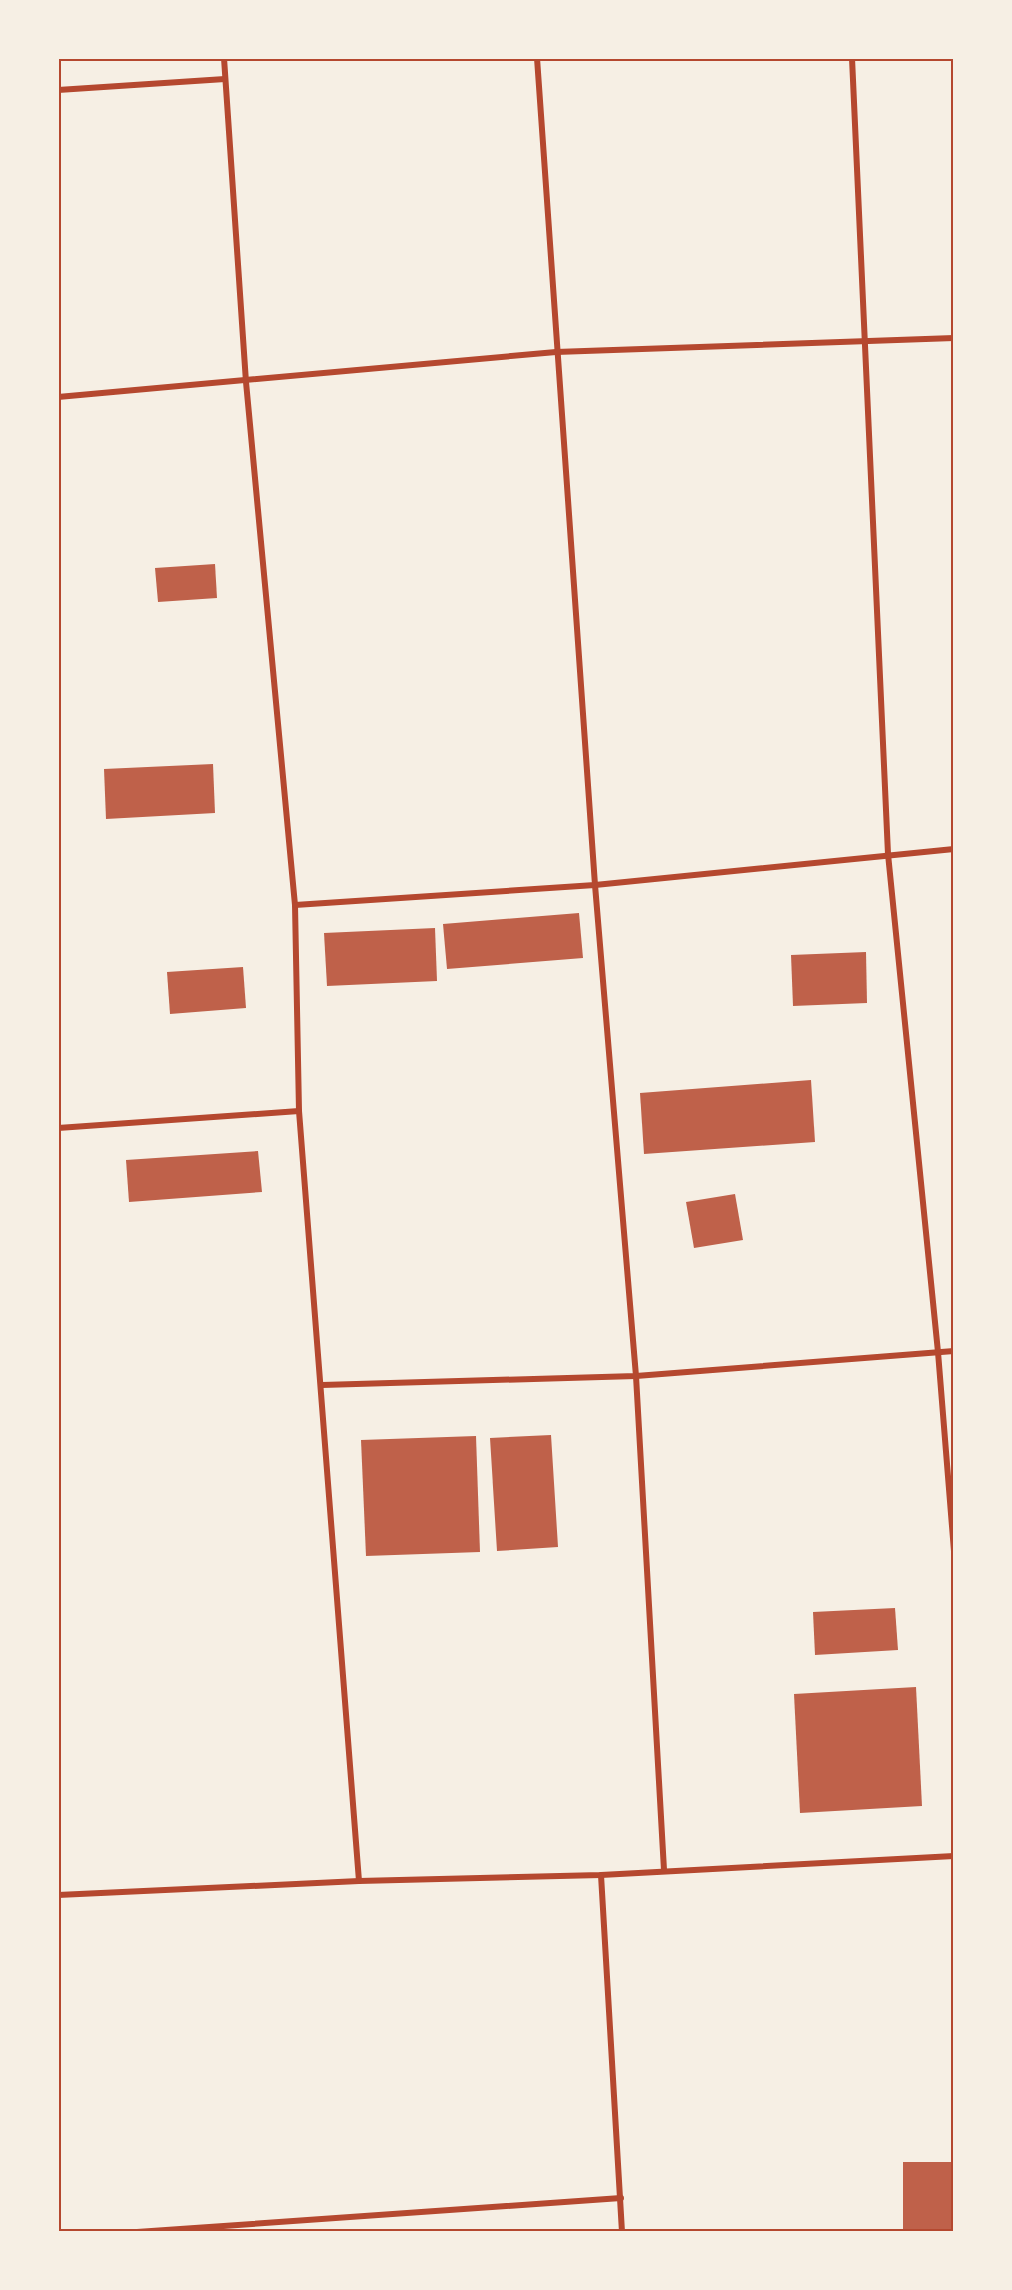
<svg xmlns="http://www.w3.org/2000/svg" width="1012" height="2290" viewBox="0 0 1012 2290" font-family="Mulish,sans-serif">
	<rect width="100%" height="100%" fill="#f6efe4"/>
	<g fill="#bf614a">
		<polygon points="215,564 217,598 158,602 155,568"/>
		<polygon points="213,764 215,813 106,819 104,769"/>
		<polygon points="579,913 583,958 447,969 443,924"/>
		<polygon points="435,928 437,981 327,986 324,933"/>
		<polygon points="866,952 867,1003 793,1006 791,955"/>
		<polygon points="243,967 246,1008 170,1014 167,972"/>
		<polygon points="811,1080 815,1142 644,1154 640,1093"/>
		<polygon points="258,1151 262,1192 129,1202 126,1160"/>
		<polygon points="735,1194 743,1240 694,1248 686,1202"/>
		<polygon points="551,1435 558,1547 497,1551 490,1438"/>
		<polygon points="476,1436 480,1552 366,1556 361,1440"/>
		<polygon points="895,1608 898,1650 815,1655 813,1612"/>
		<polygon points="916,1687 922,1806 800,1813 794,1694"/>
		<rect x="903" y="2162" width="51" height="70"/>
	</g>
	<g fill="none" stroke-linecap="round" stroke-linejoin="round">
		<g stroke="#b5482f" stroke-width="6">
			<polyline points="224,58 246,382 295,905 299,1111 359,1881"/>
			<polyline points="537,58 595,885 636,1376 664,1870"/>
			<polyline points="852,58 888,854 938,1352 954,1551"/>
			<polyline points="58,90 225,79"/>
			<polyline points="58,397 556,352 954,338"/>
			<polyline points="295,905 595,885 954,849"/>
			<polyline points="58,1128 299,1111"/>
			<polyline points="322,1385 636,1376 954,1351"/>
			<polyline points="601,1875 622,2232"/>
			<polyline points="58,1895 359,1881 601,1875 954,1856"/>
			<polyline points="137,2232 621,2198"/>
		</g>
	</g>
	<rect width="1012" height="2290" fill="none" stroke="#f6efe4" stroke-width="120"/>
	<rect x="60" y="60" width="892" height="2170" fill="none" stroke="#b5482f" stroke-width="2"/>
</svg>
